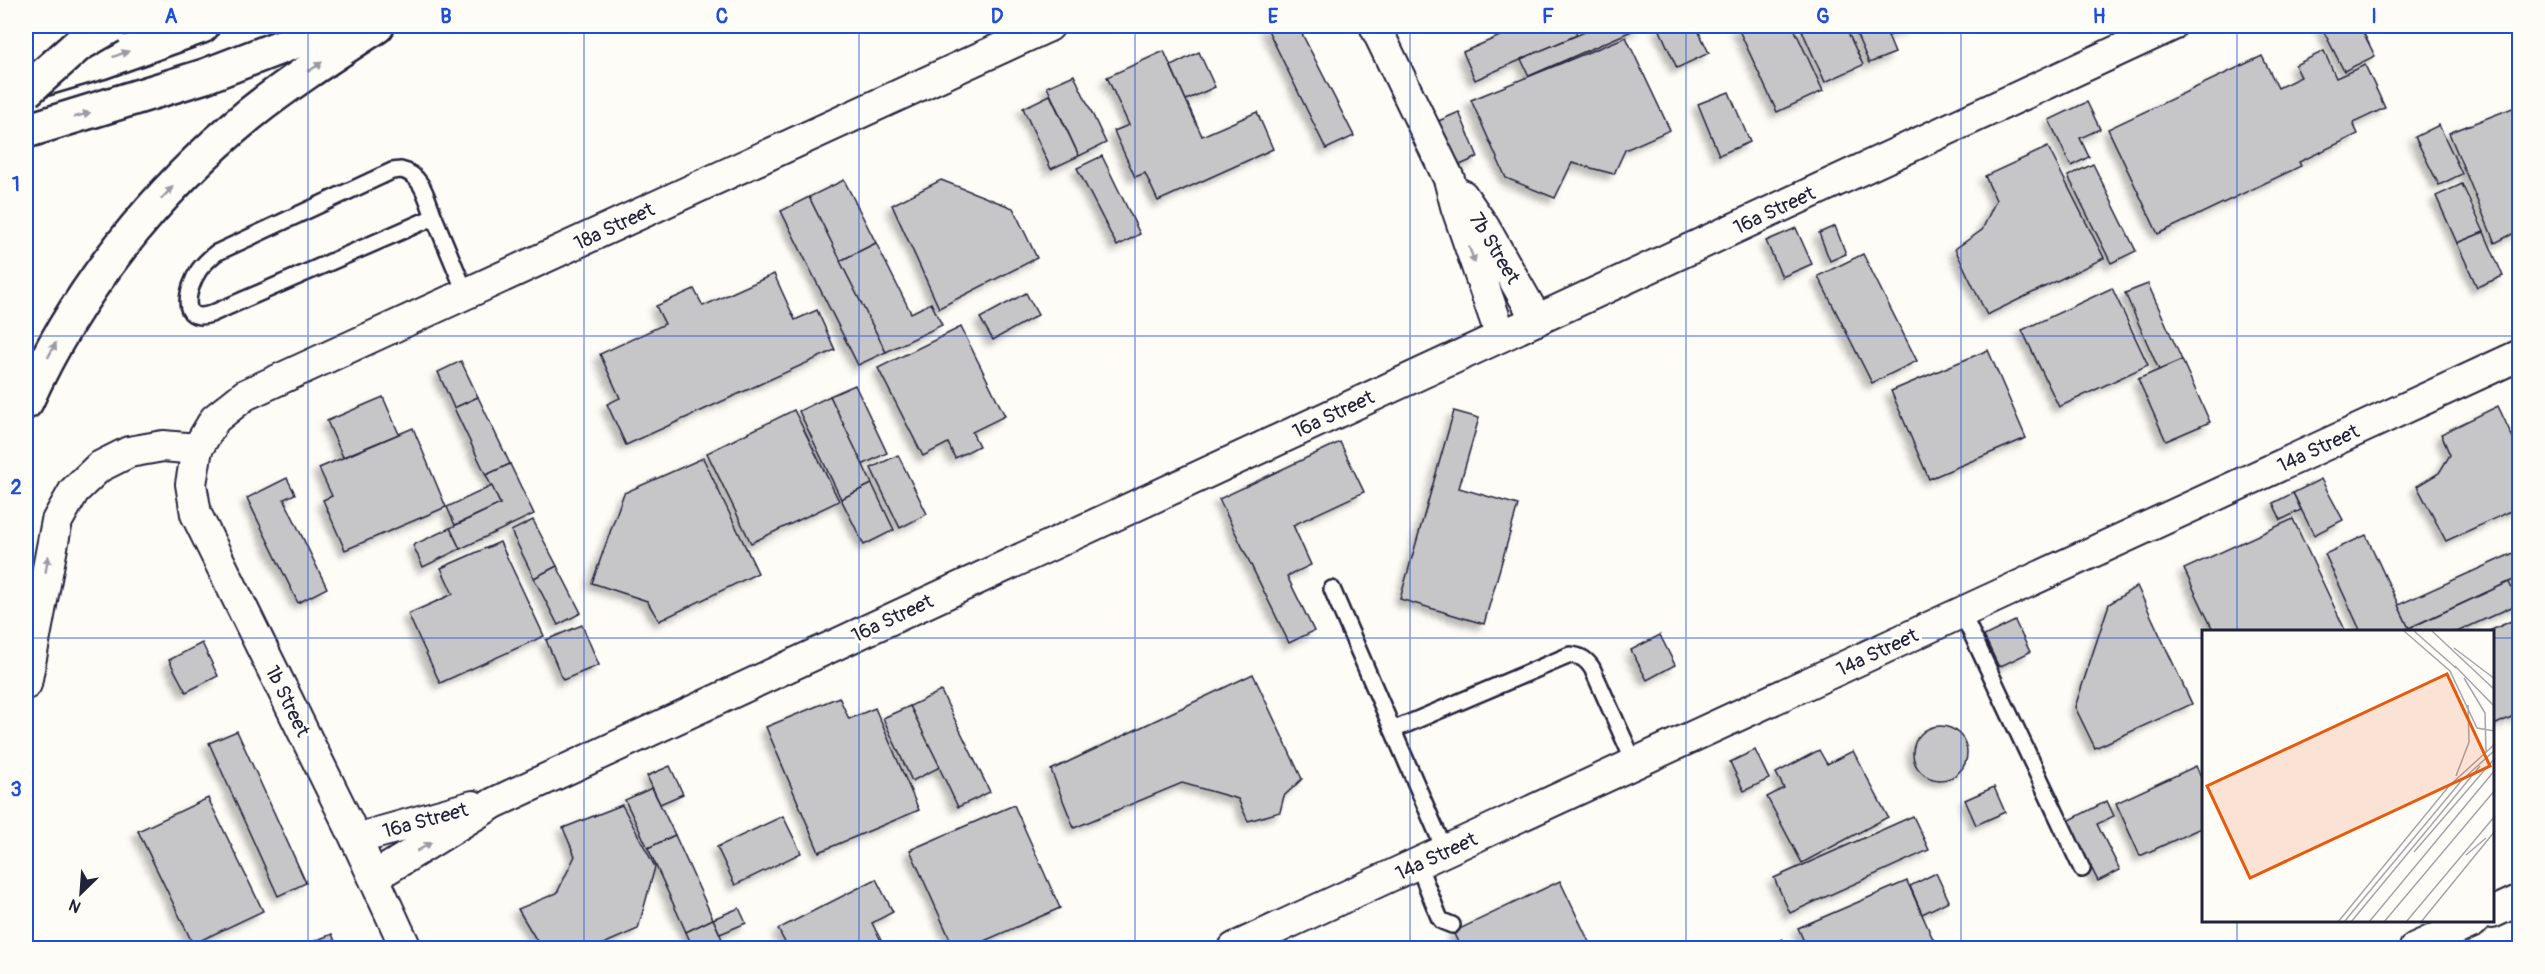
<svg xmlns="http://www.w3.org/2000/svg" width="2545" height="974" viewBox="0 0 2545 974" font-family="Pangolin,sans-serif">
	<defs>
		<filter id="shadow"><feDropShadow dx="-5.5" dy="5.5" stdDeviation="3" flood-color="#0004"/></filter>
	</defs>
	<rect width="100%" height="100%" fill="#fdfcf7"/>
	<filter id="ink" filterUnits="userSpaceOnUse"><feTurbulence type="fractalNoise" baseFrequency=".0167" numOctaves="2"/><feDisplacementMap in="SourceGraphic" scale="12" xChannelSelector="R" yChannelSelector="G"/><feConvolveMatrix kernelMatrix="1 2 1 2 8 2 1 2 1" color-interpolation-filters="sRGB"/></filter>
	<g filter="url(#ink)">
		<g fill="#c6c6c8" stroke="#22223b" stroke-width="1.5" filter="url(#shadow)">
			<polygon points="1266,26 1298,26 1354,136 1326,149"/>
			<polygon points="1523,26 1573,26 1577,35 1475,80 1463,52"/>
			<polygon points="1599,26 1643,26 1529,76 1521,59"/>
			<polygon points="1658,26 1696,26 1709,53 1677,68"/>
			<polygon points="1737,26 1793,26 1823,91 1777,112"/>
			<polygon points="1800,26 1827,26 1829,28 1845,26 1863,65 1825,82"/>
			<polygon points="1853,26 1913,26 1888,36 1895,53 1869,63"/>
			<polygon points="2321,26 2360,26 2375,56 2344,71"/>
			<polygon points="1626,37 1670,130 1625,150 1614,174 1572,163 1555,198 1506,178 1471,100"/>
			<polygon points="1164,51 1202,136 1257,112 1273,149 1158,201 1145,173 1135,177 1114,131 1129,125 1107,77"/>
			<polygon points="2324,51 2336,78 2365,65 2385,108 2353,123 2358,134 2299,162 2301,166 2158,234 2108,129 2262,56 2278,88 2301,77 2295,65"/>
			<polygon points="1199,52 1215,87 1186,100 1171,66"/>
			<polygon points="1074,75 1106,143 1079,156 1047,87"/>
			<polygon points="1729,92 1750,142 1719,155 1698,104"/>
			<polygon points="1050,95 1079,156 1051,169 1023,108"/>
			<polygon points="2087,102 2100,129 2080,138 2089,157 2071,166 2049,120"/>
			<polygon points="2520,105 2520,230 2495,243 2449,133"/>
			<polygon points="1459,112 1478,157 1453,168 1434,123"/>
			<polygon points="2439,125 2462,174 2439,185 2415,137"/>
			<polygon points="2048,147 2104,258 1987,315 1955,249 1982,230 1996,200 1985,176"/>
			<polygon points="1102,156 1140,234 1117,246 1077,168"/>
			<polygon points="2093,164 2136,251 2111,263 2068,176"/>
			<polygon points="844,180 876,243 840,261 809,197"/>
			<polygon points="941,180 1013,208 1037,258 939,308 892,205"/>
			<polygon points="2462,184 2484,232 2457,243 2436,196"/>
			<polygon points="809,197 886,352 858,365 781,211"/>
			<polygon points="1835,226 1846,254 1830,261 1819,233"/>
			<polygon points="1796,228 1812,264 1782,277 1766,241"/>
			<polygon points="2484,232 2503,276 2477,287 2457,243"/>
			<polygon points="876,243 911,313 931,303 942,325 886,352 840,261"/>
			<polygon points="1863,254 1917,361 1872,383 1818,276"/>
			<polygon points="774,274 795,320 817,310 835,350 626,445 607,404 620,398 600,354 665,324 656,306 694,289 703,306"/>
			<polygon points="2148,284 2182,360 2159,370 2125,293"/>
			<polygon points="2112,288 2148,365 2059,407 2022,330"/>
			<polygon points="1026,293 1038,315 993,340 980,318"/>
			<polygon points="961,327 1005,416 972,432 979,446 955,458 948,443 923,456 878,368"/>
			<polygon points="1988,350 2026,438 1929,479 1891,391"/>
			<polygon points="2182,360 2210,422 2166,441 2138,379"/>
			<polygon points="461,361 478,397 454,408 438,372"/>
			<polygon points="855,385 887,453 862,465 830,396"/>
			<polygon points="830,396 872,484 841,499 799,411"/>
			<polygon points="383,397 399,434 343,457 327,421"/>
			<polygon points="478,397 510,464 486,475 454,408"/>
			<polygon points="2498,406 2520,453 2520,507 2446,541 2417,486 2439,473 2450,455 2441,434"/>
			<polygon points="794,410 839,501 751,543 707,453"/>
			<polygon points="1454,411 1479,418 1459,488 1518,505 1484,624 1400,599"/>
			<polygon points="413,428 446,507 345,550 323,500 332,496 319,468"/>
			<polygon points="1340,442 1364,492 1293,525 1311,565 1287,576 1314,631 1289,643 1219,499"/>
			<polygon points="898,455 927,514 900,528 871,468"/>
			<polygon points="703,458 758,573 659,621 647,601 592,583 624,493"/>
			<polygon points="510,464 534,514 460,549 450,528 500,504 486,475"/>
			<polygon points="287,478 295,494 284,499 327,588 298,603 247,498"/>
			<polygon points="2321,479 2343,520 2314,535 2293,493"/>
			<polygon points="872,484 894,530 864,545 841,499"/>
			<polygon points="492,486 500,504 455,525 447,507"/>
			<polygon points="2293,493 2301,510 2281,520 2273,503"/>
			<polygon points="2293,519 2346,632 2214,632 2184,569"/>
			<polygon points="533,520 557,566 534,578 511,531"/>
			<polygon points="450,528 460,549 423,567 413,545"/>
			<polygon points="2366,535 2409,628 2401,632 2361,632 2325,554"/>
			<polygon points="500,542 544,636 440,683 408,614 453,594 441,568"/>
			<polygon points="2520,550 2520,577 2409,628 2398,605"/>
			<polygon points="557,566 581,613 558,625 534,578"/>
			<polygon points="2509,582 2518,604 2457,632 2401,632"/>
			<polygon points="2137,586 2192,704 2095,748 2075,707 2109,604"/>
			<polygon points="2518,618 2520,713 2492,726 2492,632 2487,632"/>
			<polygon points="2015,621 2030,652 1999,667 1984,636"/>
			<polygon points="582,625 599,665 563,680 546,640"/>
			<polygon points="1660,635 1675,665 1647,680 1631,650"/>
			<polygon points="202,643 218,676 186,692 169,660"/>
			<polygon points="1253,674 1302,779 1284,796 1280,812 1248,821 1238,799 1182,783 1074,828 1051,770"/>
			<polygon points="941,691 990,792 958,807 910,706"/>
			<polygon points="839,697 849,719 875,708 919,810 819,852 766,727"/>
			<polygon points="910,706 940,767 912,781 883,718"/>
			<circle cx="1940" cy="753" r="27"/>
			<polygon points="237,731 306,883 278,896 209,743"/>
			<polygon points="1755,750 1769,779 1744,791 1730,762"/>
			<polygon points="1819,750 1827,764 1853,751 1888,817 1802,863 1767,797 1784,788 1776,773"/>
			<polygon points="670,766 683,794 660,804 647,776"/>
			<polygon points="2196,766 2203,781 2203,827 2140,856 2116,803"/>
			<polygon points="1994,787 2005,812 1976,825 1965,800"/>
			<polygon points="652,788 675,835 648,848 625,800"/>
			<polygon points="208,798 263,911 193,944 138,831"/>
			<polygon points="2107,801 2114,816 2097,824 2120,870 2098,881 2068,821"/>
			<polygon points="622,805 655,867 638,929 594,948 541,948 518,909 557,893 575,856 563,828"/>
			<polygon points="1014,805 1060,908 968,948 954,948 910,850"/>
			<polygon points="783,816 801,853 735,885 717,847"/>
			<polygon points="1913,816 1929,850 1790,913 1774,878"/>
			<polygon points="675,835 713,919 686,932 648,848"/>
			<polygon points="1936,873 1949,901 1922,914 1910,886"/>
			<polygon points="876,879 893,912 872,923 885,948 788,948 778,929"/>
			<polygon points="1560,881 1592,948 1461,948 1453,932"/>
			<polygon points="1907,881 1937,948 1807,948 1798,928"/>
			<polygon points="739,908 746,923 720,934 713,919"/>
			<polygon points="713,919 726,948 693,948 686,932"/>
			<polygon points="332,934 338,948 298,948"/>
			<polygon points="1782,939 1787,948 1763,948"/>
		</g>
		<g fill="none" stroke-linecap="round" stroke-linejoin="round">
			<g stroke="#22223b" stroke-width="20">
				<g id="lane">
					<path d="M401 170C422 174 427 199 434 217L211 314C177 325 188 286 199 270 204 263 210 258 216 253L392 171Z"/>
					<polyline points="434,217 466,294"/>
					<polyline points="1332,589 1445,851"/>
					<polyline points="1962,613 2082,869"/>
					<path d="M1393 730 1570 655C1581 656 1586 659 1592 668L1635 764"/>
					<polyline points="1418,864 1439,917 1442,921 1452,925"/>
				</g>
			</g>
			<g stroke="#22223b" stroke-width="34">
				<g id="street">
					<polyline points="1375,26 1449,179 1456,206 1501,336"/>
					<polyline points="1462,195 1484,227 1537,320"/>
					<polyline points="26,684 57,521 74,491 99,467 129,452 163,446 197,449"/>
					<polyline points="356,839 473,806"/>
					<polyline points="374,877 494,803 2171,26"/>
					<polyline points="2492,913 2520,900"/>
					<polyline points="406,948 356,839 196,514 191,484 197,449 215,419 245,395 1049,26"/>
					<polyline points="1234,948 2520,355"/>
					<polyline points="2415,948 2473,922"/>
				</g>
			</g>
			<g stroke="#22223b" stroke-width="38">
				<g id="highway">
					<polyline points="33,82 101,62 202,26"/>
					<polyline points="26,131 205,76 335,26"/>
					<path d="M26 402C76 291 156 191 250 114 290 82 334 54 377 26"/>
				</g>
			</g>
			<use href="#lane" stroke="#fdfcf7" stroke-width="15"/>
			<use href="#street" stroke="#fdfcf7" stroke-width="30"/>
			<use href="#highway" stroke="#fdfcf7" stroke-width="33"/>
			<g stroke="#22223b" stroke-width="38" stroke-linecap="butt">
				<polyline id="primary-bridge" points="26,91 78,45 111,26"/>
			</g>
			<use href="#primary-bridge" stroke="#fdfcf7" stroke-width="33"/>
		</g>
		<defs><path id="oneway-solid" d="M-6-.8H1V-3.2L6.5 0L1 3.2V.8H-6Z" transform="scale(1.5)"/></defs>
		<g fill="#9a9aa2">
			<use href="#oneway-solid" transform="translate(121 54) rotate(-20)"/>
			<use href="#oneway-solid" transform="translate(315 67) rotate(-34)"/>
			<use href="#oneway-solid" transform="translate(82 115) rotate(-16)"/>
			<use href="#oneway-solid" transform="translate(167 193) rotate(-47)"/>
			<use href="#oneway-solid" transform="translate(1472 255) rotate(70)"/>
			<use href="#oneway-solid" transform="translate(52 350) rotate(-62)"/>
			<use href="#oneway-solid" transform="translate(47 564) rotate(-80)"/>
			<use href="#oneway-solid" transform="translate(424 847) rotate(-31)"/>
		</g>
	</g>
	<path fill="none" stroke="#1d4ed8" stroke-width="1.5" stroke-opacity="0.55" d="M308 26V948M584 26V948M859 26V948M1135 26V948M1410 26V948M1686 26V948M1961 26V948M2237 26V632M26 336H2520M26 638H2203M2492 638H2520M2237 922V948"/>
	<g text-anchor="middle" stroke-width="6" stroke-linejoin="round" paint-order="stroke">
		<g font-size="20" fill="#22223b" stroke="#fdfcf7">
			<text transform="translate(1774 210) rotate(-25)" y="7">16a Street</text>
			<text transform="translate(614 226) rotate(-25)" y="7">18a Street</text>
			<text transform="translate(1495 248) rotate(59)" y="7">7b Street</text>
			<text transform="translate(1333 414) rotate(-25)" y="7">16a Street</text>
			<text transform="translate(2318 448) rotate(-25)" y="7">14a Street</text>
			<text transform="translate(892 618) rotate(-25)" y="7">16a Street</text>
			<text transform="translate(1877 652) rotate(-25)" y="7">14a Street</text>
			<text transform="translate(288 701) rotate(64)" y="7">1b Street</text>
			<text transform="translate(425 820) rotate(-15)" y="7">16a Street</text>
			<text transform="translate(1436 856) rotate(-25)" y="7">14a Street</text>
		</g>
	</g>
	<g transform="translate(2202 630)">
		<rect width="292" height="292" fill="#fdfcf7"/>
		<path fill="none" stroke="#a5a5ac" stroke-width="1.5" d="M202 1 248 41 275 98 293 101M212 1 254 38M230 1 293 60M252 18 293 49M253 36 293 77M262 48 283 83 284 122M254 146 267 112 266 75M212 222 293 128M264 225 284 208M136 292 247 156 293 114M142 292 260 150 293 120M149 292 278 136M167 292 293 140M182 292 293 160M204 292 293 186M219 292 293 201"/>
		<path fill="#e8590c" fill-opacity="0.15" stroke="#e8590c" stroke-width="3" d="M245 44 288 136 48 248 5 156Z"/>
		<rect width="292" height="292" fill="none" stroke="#22223b" stroke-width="3"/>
	</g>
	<rect width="2545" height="974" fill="none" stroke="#fdfcf7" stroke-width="66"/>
	<g transform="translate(81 893) rotate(205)" stroke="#fdfcf7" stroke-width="4.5" paint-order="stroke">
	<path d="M0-4.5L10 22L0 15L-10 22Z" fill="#22223b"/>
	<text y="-9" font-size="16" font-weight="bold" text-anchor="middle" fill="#22223b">N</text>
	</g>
	<rect x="33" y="33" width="2479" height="908" fill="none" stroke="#1d4ed8" stroke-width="2"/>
	<g font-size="20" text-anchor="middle" font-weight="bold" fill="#1d4ed8">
		<text x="171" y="23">A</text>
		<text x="446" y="23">B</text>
		<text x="722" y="23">C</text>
		<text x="997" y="23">D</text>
		<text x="1273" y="23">E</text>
		<text x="1548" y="23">F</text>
		<text x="1823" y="23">G</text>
		<text x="2099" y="23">H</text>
		<text x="2374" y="23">I</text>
		<text x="16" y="191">1</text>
		<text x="16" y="494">2</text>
		<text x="16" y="796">3</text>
	</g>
</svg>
